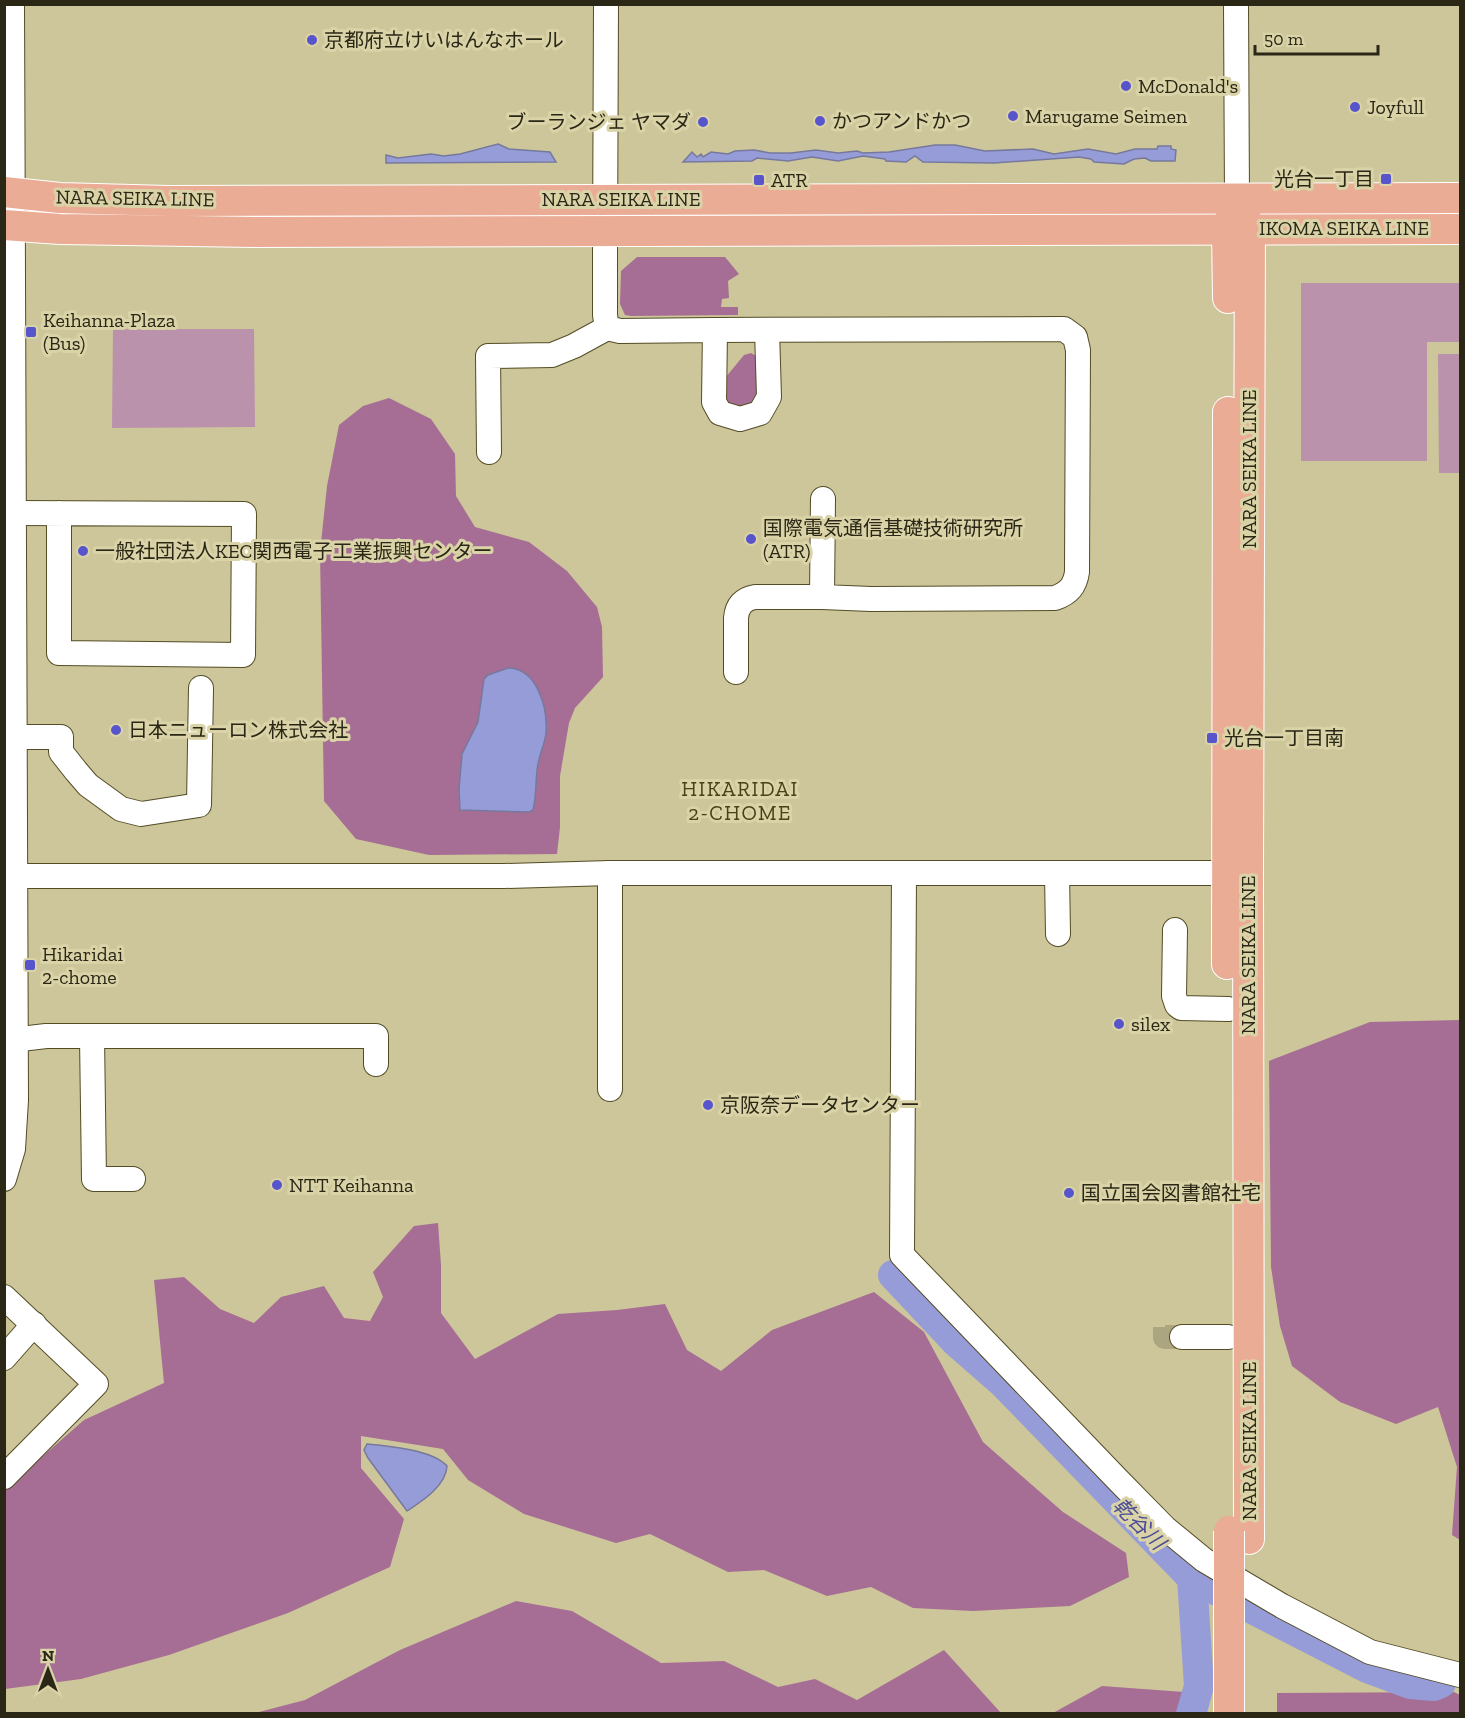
<svg xmlns="http://www.w3.org/2000/svg" width="1465" height="1718" viewBox="0 0 1465 1718" font-family="'Zilla Slab','Noto Sans JP',serif">
	<rect width="100%" height="100%" fill="#cdc69a"/>
	<g fill="#ba92ac">
		<polygon points="1301,283 1460,283 1460,342 1427,342 1427,461 1301,461"/>
		<polygon points="113,329 254,329 255,427 112,428"/>
		<polygon points="1438,354 1460,354 1460,473 1439,473"/>
	</g>
	<g fill="#a66e94">
		<polygon points="637,257 725,257 739,274 728,281 729,298 722,299 721,307 738,307 738,315 631,316 625,315 620,304 621,271"/>
		<polygon points="751,353 758,357 760,394 750,407 728,408 721,383 744,355"/>
		<polygon points="389,398 431,419 455,454 456,496 475,527 529,542 567,571 597,607 602,627 603,677 575,708 569,723 560,776 560,827 557,854 429,855 356,839 324,801 320,552 327,486 339,425 363,406"/>
		<polygon points="1460,1020 1460,1540 1452,1535 1457,1467 1438,1407 1396,1424 1340,1402 1292,1366 1280,1326 1271,1267 1269,1061 1370,1022"/>
		<polygon points="438,1223 441,1265 441,1313 475,1359 558,1314 617,1310 665,1304 687,1350 721,1371 772,1330 874,1292 924,1332 983,1442 1063,1512 1126,1553 1129,1577 1070,1606 973,1611 913,1608 871,1587 827,1596 764,1570 728,1572 650,1534 616,1543 524,1514 468,1480 443,1449 361,1436 361,1468 404,1519 390,1567 288,1613 169,1655 81,1679 5,1689 4,1490 84,1420 164,1383 154,1280 184,1277 220,1309 254,1323 281,1297 324,1286 344,1318 370,1321 383,1297 373,1272 414,1226"/>
		<polygon points="516,1601 572,1611 661,1663 724,1661 778,1687 815,1679 857,1700 944,1650 1001,1713 255,1713 305,1700 400,1650"/>
		<polygon points="1102,1686 1184,1692 1193,1713 1053,1713"/>
		<polygon points="1454,1692 1460,1695 1460,1713 1277,1713 1277,1693"/>
	</g>
	<g fill="#969cd7" stroke="#76799d" stroke-width="1.5">
		<polygon points="498,144 509,149 550,152 556,162 386,163 386,155 398,158 431,154 444,156 460,154"/>
		<polygon points="935,145 955,145 985,151 1033,149 1054,154 1088,149 1116,154 1135,149 1157,149 1158,146 1171,146 1171,149 1176,150 1175,161 1151,161 1145,158 1134,159 1124,164 1094,162 1091,159 1079,157 994,163 923,162 915,156 906,162 886,161 885,159 863,156 838,161 812,157 788,161 757,158 752,161 683,162 692,152 697,157 701,154 703,157 711,152 728,154 735,151 754,150 770,153 791,153 816,150 838,153 857,151 863,153 889,152"/>
		<path d="M508 668C537 668 548 708 546 733 545 743 540 753 538 764 535 779 537 795 533 810L529 812 460 810 459 789 462 754 478 722 484 679 488 675Z"/>
		<path d="M367 1444C389 1446 433 1450 447 1466 446 1486 422 1501 407 1511L368 1458 364 1450Z"/>
	</g>
	<g fill="none" stroke-linecap="round" stroke-linejoin="round">
		<g stroke="#969cd7" stroke-width="30">
			<polyline points="893,1275 956,1342 1004,1384 1192,1578 1367,1668 1410,1684 1434,1686 1441,1683"/>
			<polyline points="1191,1714 1199,1686 1192,1578"/>
		</g>
		<polyline stroke="#aca680" stroke-width="24" stroke-dasharray="24 12" stroke-linecap="butt" points="1165,1327 1165,1337 1182,1337"/>
		<g stroke="#534c25" stroke-width="26">
			<g id="minor">
				<polyline points="606,4 605,250 605,315 607,328 620,331 715,330 714,402 720,413 740,419 760,413 769,397 767,330"/>
				<polyline points="1236,4 1237,199"/>
				<path d="M715 330 1064 329 1075 337 1078 350 1077 572C1075 586 1069 593 1055 598L871 599 822 597 823 499"/>
				<polyline points="489,452 488,356 552,355 574,346 607,328"/>
				<polyline points="14,513 244,514 243,655 59,653 59,513"/>
				<path d="M736 672V618C737 606 743 599 755 597H822"/>
				<polyline points="15,737 61,737 61,752 76,771 88,785 121,809 141,814 199,805 201,688"/>
				<polyline points="610,873 610,1089"/>
				<polyline points="904,873 902,1255 1116,1478 1165,1528 1204,1560 1282,1606 1370,1652 1460,1675"/>
				<polyline points="1057,873 1058,934"/>
				<polyline points="15,876 504,876 610,873 1245,873"/>
				<polyline points="1175,930 1174,996 1177,1005 1181,1008 1228,1009"/>
				<polyline points="92,1037 94,1179 133,1179"/>
				<polyline points="4,1041 46,1036 376,1036 376,1064"/>
				<polyline points="4,1179 13,1149 16,1100 12,4"/>
				<polyline points="4,1297 96,1384 4,1477"/>
				<polyline points="1182,1337 1228,1337"/>
				<polyline points="4,1358 34,1324"/>
			</g>
		</g>
		<g stroke="#fff" stroke-width="32">
			<g id="major">
				<polyline points="4,192 60,198 168,201 1460,198"/>
				<polyline points="1242,210 1250,228 1248,873 1249,1539"/>
				<polyline points="4,225 60,229 255,232 1460,229"/>
				<polyline points="1228,298 1227,228 1234,209"/>
				<polyline points="1227,964 1228,412"/>
			</g>
		</g>
		<use href="#minor" stroke="#fff" stroke-width="24"/>
		<use href="#major" stroke="#ebac96" stroke-width="30"/>
		<g stroke="#fff" stroke-width="32" stroke-linecap="butt">
			<polyline id="major-bridge" points="1229,1531 1229,1714"/>
		</g>
		<use href="#major-bridge" stroke="#ebac96" stroke-width="30"/>
	</g>
	<g fill="#5854cc" stroke="#dad3a7" stroke-width="2">
		<circle cx="312" cy="40" r="6"/>
		<circle cx="1126" cy="86" r="6"/>
		<circle cx="1355" cy="107" r="6"/>
		<circle cx="1013" cy="116" r="6"/>
		<circle cx="820" cy="121" r="6"/>
		<circle cx="703" cy="122" r="6"/>
		<rect x="1380" y="173" width="12" height="12" rx="3"/>
		<rect x="753" y="174" width="12" height="12" rx="3"/>
		<rect x="25" y="326" width="12" height="12" rx="3"/>
		<circle cx="751" cy="539" r="6"/>
		<circle cx="83" cy="551" r="6"/>
		<circle cx="116" cy="730" r="6"/>
		<rect x="1206" y="732" width="12" height="12" rx="3"/>
		<rect x="24" y="959" width="12" height="12" rx="3"/>
		<circle cx="1119" cy="1024" r="6"/>
		<circle cx="708" cy="1105" r="6"/>
		<circle cx="277" cy="1185" r="6"/>
		<circle cx="1069" cy="1193" r="6"/>
	</g>
	<g text-anchor="middle" stroke-width="6" stroke-linejoin="round" paint-order="stroke">
		<g font-size="20" fill="#2a2716" stroke="#dad3a7" text-anchor="start">
			<text x="324" y="47">京都府立けいはんなホール</text>
			<text x="1138" y="93">McDonald's</text>
			<text x="1367" y="114">Joyfull</text>
			<text x="1025" y="123">Marugame Seimen</text>
			<text x="832" y="128">かつアンドかつ</text>
			<text x="691" y="129" text-anchor="end">ブーランジェ ヤマダ</text>
			<text x="1374" y="186" text-anchor="end">光台一丁目</text>
			<text x="771" y="187">ATR</text>
			<text x="43" y="327">Keihanna-Plaza<tspan x="43" dy="23">(Bus)</tspan></text>
			<text x="763" y="535">国際電気通信基礎技術研究所<tspan x="763" dy="23">(ATR)</tspan></text>
			<text x="95" y="558">一般社団法人KEC関西電子工業振興センター</text>
			<text x="128" y="737">日本ニューロン株式会社</text>
			<text x="1224" y="745">光台一丁目南</text>
			<text x="42" y="961">Hikaridai<tspan x="42" dy="23">2-chome</tspan></text>
			<text x="1131" y="1031">silex</text>
			<text x="720" y="1112">京阪奈データセンター</text>
			<text x="289" y="1192">NTT Keihanna</text>
			<text x="1081" y="1200">国立国会図書館社宅</text>
		</g>
		<g font-size="20" fill="#2a2716" stroke="#dad3a7">
			<text transform="translate(135 198) rotate(1)" y="7">NARA SEIKA LINE</text>
			<text x="621" y="206">NARA SEIKA LINE</text>
			<text x="1344" y="235">IKOMA SEIKA LINE</text>
			<text transform="translate(1249 469) rotate(-90)" y="7">NARA SEIKA LINE</text>
			<text transform="translate(1248 955) rotate(-90)" y="7">NARA SEIKA LINE</text>
			<text transform="translate(1249 1441) rotate(-90)" y="7">NARA SEIKA LINE</text>
		</g>
		<g font-size="21" letter-spacing="1.5" fill="#48411a" stroke="#dad3a7">
			<text x="740" y="796">HIKARIDAI<tspan x="740" dy="24">2-CHOME</tspan></text>
		</g>
		<g font-size="21" font-style="italic" fill="#4b4d96" stroke="#dad3a7">
			<text transform="translate(1139 1524) rotate(45)" y="7">乾谷川</text>
		</g>
	</g>
	<rect width="1465" height="1718" fill="none" stroke="#2a2716" stroke-width="12"/>
	<g transform="translate(48 1670)" stroke="#dad3a7" stroke-width="4.5" paint-order="stroke">
	<path d="M0-4.5L10 22L0 15L-10 22Z" fill="#2a2716"/>
	<text y="-9" font-size="16" font-weight="bold" text-anchor="middle" fill="#2a2716">N</text>
	</g>
	<path d="M1255 45v9h123v-9" fill="none" stroke="#2a2716" stroke-width="3"/>
	<text x="1264" y="45" font-size="18" fill="#2a2716" stroke="#dad3a7" stroke-width="4.5" paint-order="stroke">50 m</text>
</svg>
